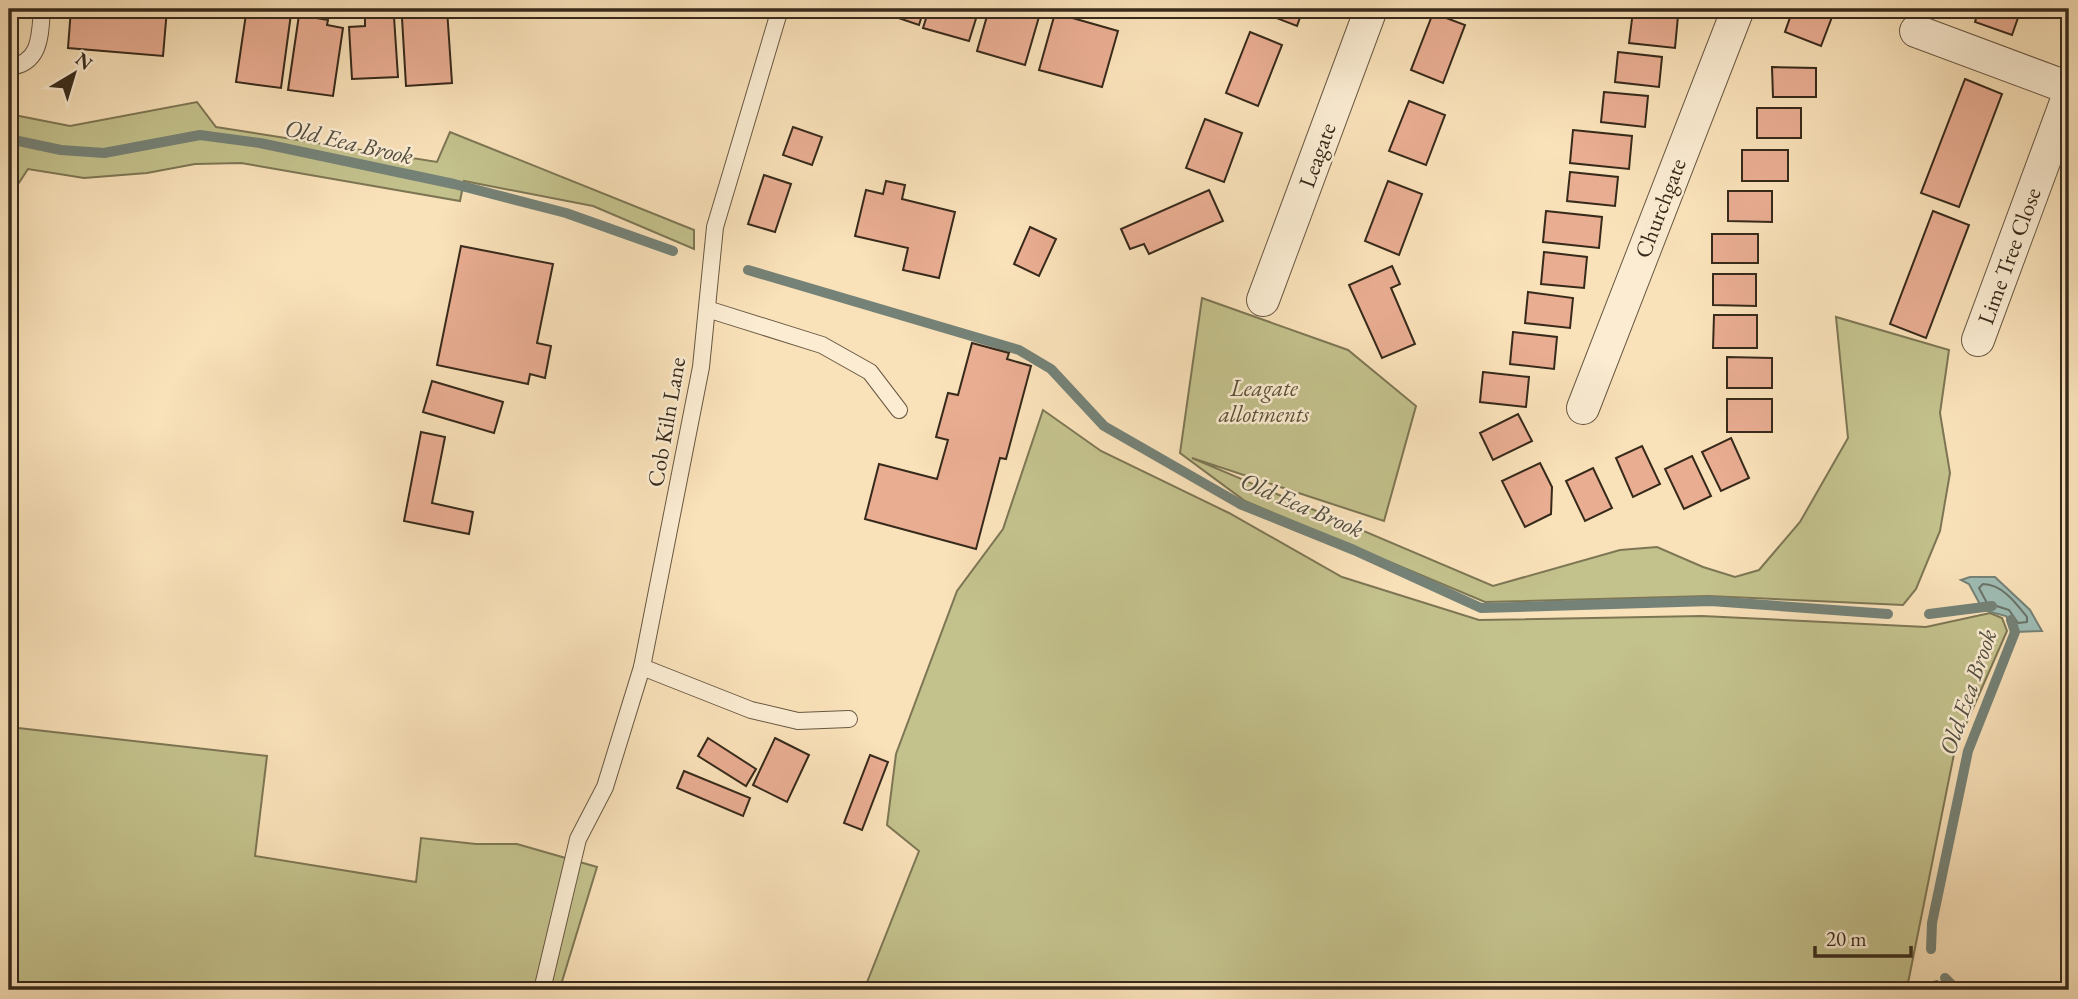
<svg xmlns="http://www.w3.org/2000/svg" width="2078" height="999" viewBox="0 0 2078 999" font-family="'EB Garamond',serif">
	<rect width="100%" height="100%" fill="#f9e1b9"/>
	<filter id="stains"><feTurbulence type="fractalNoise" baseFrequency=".00286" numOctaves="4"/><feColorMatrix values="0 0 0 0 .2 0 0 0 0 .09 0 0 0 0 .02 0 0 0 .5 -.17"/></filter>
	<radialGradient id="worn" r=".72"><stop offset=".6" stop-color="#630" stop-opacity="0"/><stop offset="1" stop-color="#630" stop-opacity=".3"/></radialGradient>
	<g fill="#c3c18c" stroke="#7d7654" stroke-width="2">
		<polygon points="197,102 216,127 437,162 450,132 694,230 694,249 593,206 464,181 460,201 241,163 195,164 147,173 84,178 28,169 9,198 9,114 70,126"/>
		<polygon points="1202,298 1348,350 1416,406 1384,521 1192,458 1493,586 1620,550 1657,547 1703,567 1735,577 1759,570 1800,522 1848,438 1836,317 1949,350 1940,413 1950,473 1940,531 1916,589 1903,605 1708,596 1485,602 1245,501 1180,453"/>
		<polygon points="1043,410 1101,451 1229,513 1342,577 1479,620 1702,616 1926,627 1990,613 2002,618 2007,631 1955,749 1907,988 1937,981 1955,990 864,990 919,851 887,825 896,754 957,591 1003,529"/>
		<polygon points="9,727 267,756 255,856 416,882 421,838 476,844 517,844 597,867 560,988 564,990 9,990"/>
	</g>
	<polygon fill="#9ebcb4" stroke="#758277" stroke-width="2" points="1970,577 1995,577 2030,610 2042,631 2015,632 2006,616 1983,610 1969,584 1961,580"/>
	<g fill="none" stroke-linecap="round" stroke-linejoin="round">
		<path stroke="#6a7368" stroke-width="2" d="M1983 584C2002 584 2016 603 2027 617V622L2018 623 2009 610 1987 603 1979 588Z"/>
		<g stroke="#758277" stroke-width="10">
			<polyline points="9,139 61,150 104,153 200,135 260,143 454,184 566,213 673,251"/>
			<polyline points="748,270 1019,350 1051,369 1104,426 1240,504 1354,550 1481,608 1711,601 1888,614"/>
			<polyline points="1929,614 1992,606"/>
			<polyline points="1931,949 1932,923 1968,751 2015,632 2011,620"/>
			<polyline points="1945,978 1957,990"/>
		</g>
	</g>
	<g fill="#e9ad92" stroke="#372a1b" stroke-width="2">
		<polygon points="71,9 167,9 163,56 68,48"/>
		<polygon points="447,9 452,83 406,86 402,18 418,18 418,10"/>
		<polygon points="872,9 924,9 919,25"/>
		<polygon points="929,9 979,9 969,41 923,28"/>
		<polygon points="989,9 1041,10 1025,65 977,51"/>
		<polygon points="1262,9 1303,9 1297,26 1261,12"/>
		<polygon points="1793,9 1835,9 1821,46 1785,32"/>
		<polygon points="1979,9 2021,9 2012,35 1975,22"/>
		<polygon points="262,10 291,14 281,88 236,82 246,14 261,16"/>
		<polygon points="1633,11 1678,16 1675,48 1629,43"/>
		<polygon points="1055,13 1118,31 1102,87 1039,70"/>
		<polygon points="1433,13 1465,25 1443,83 1411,70"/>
		<polygon points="299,15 328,20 327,25 343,28 333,96 288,90"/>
		<polygon points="394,17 398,77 352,79 349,27 365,26 365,18"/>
		<polygon points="1250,32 1282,45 1258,106 1226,93"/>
		<polygon points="1618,52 1662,57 1659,87 1615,82"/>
		<polygon points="1772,67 1816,68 1816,97 1773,97"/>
		<polygon points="1965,79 2002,94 1959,207 1921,193"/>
		<polygon points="1604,92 1648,96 1645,127 1601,122"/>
		<polygon points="1409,101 1445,115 1426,165 1389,151"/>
		<rect x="1757" y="108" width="44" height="30"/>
		<polygon points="1205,119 1242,133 1224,182 1186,168"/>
		<polygon points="793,127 822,137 812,165 783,155"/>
		<polygon points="1573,130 1632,136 1629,169 1570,163"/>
		<rect x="1742" y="150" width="46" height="31"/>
		<polygon points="1570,172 1618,177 1615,206 1567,201"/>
		<polygon points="764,175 791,184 775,232 748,224"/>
		<polygon points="886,181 905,185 902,199 955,212 939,278 903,270 908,248 855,236 866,190 883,194"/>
		<polygon points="1388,181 1422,194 1399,255 1365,241"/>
		<polygon points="1209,190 1223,221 1149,254 1144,244 1130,249 1121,229"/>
		<polygon points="1728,191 1772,191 1772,222 1728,221"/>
		<polygon points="1546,211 1602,217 1599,248 1543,242"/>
		<polygon points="1933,211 1969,225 1926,338 1890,324"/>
		<polygon points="1030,227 1056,239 1039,276 1014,264"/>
		<rect x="1712" y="234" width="46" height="29"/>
		<polygon points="461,246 553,264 537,343 551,346 545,378 530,374 528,384 437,365"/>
		<polygon points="1544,252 1587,257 1584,288 1541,284"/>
		<polygon points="1392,266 1400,284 1391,288 1415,344 1382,358 1349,285"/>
		<polygon points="1713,274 1756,274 1756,306 1713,305"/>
		<polygon points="1528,292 1573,298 1570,328 1525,323"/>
		<polygon points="1714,315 1757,315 1757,348 1713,348"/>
		<polygon points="1513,332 1557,337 1554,369 1510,364"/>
		<polygon points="972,343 1009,353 1007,359 1031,366 1006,459 1000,458 976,549 865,519 879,464 937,479 948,440 936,437 948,393 958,395"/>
		<polygon points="1727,357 1772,358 1772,388 1727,388"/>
		<polygon points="1483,372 1529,377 1526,407 1480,402"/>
		<polygon points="432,381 503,402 494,433 423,412"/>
		<rect x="1727" y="399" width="45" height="33"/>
		<polygon points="1518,414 1532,441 1493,460 1480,433"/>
		<polygon points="421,432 445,437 432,503 473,512 469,534 404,521"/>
		<polygon points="1731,438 1749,478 1721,491 1702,452"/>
		<polygon points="1642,446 1660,484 1633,497 1616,458"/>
		<polygon points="1692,456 1711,496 1684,509 1665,469"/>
		<polygon points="1540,463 1552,487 1551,514 1525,527 1502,481"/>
		<polygon points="1593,468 1612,508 1585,521 1566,481"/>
		<polygon points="708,738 756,769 746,786 698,756"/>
		<polygon points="775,738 809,755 787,802 753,785"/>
		<polygon points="870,755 888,762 862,830 844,823"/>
		<polygon points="684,771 750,798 743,816 677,788"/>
	</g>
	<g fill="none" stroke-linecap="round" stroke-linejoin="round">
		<g stroke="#685842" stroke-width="18">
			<g id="service">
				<path d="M9 67C41 64 40 35 42 9"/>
				<polyline points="707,309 822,345 870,372 899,410"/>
				<polyline points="642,667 751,710 798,721 849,719"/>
				<polyline points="542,990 578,839 605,787 642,667 701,367 715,227 780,9"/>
			</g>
		</g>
		<g stroke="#685842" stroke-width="34">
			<g id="minor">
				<polyline points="1916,31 2069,88"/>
				<polyline points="1263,300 1371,9"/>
				<polyline points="1978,340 2069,94"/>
				<polyline points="1583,408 1738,9"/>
			</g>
		</g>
		<use href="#service" stroke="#fbecd2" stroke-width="16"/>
		<use href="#minor" stroke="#fbecd2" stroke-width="32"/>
	</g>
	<g text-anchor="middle" stroke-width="5" stroke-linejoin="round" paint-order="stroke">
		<g font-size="23" fill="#372a1b" stroke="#fbecd2">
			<text transform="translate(1317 155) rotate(-70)" y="8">Leagate</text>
			<text transform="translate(1660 208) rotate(-69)" y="8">Churchgate</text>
			<text transform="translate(2009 256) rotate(-70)" y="8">Lime Tree Close</text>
			<text transform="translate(666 422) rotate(-80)" y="8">Cob Kiln Lane</text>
		</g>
		<g font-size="23" font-style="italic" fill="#5a5037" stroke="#fbecd2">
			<text x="1264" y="396">Leagate<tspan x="1264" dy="26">allotments</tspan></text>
		</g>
		<g font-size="24" font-style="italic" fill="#514e41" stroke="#fbecd2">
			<text transform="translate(349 142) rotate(13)" y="8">Old Eea Brook</text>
			<text transform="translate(1302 505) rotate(23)" y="8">Old Eea Brook</text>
			<text transform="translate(1968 692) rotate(-71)" y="8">Old Eea Brook</text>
		</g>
	</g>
	<rect width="2078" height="999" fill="none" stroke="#f9e1b9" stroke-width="35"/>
	<rect x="10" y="10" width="2057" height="978" fill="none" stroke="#372a1b" stroke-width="3.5"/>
	<rect x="18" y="18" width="2043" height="964" fill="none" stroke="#372a1b" stroke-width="2"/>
	<g transform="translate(74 74) rotate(38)" stroke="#fbecd2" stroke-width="5" paint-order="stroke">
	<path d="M0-5L12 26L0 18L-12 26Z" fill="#372a1b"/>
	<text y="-10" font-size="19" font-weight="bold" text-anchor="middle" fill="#372a1b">N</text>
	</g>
	<path d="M1815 946v10h96v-10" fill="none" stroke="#372a1b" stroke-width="3.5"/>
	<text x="1826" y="946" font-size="21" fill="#372a1b" stroke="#fbecd2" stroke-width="5" paint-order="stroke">20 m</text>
	<rect width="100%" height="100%" filter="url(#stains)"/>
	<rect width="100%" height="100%" fill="url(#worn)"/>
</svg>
